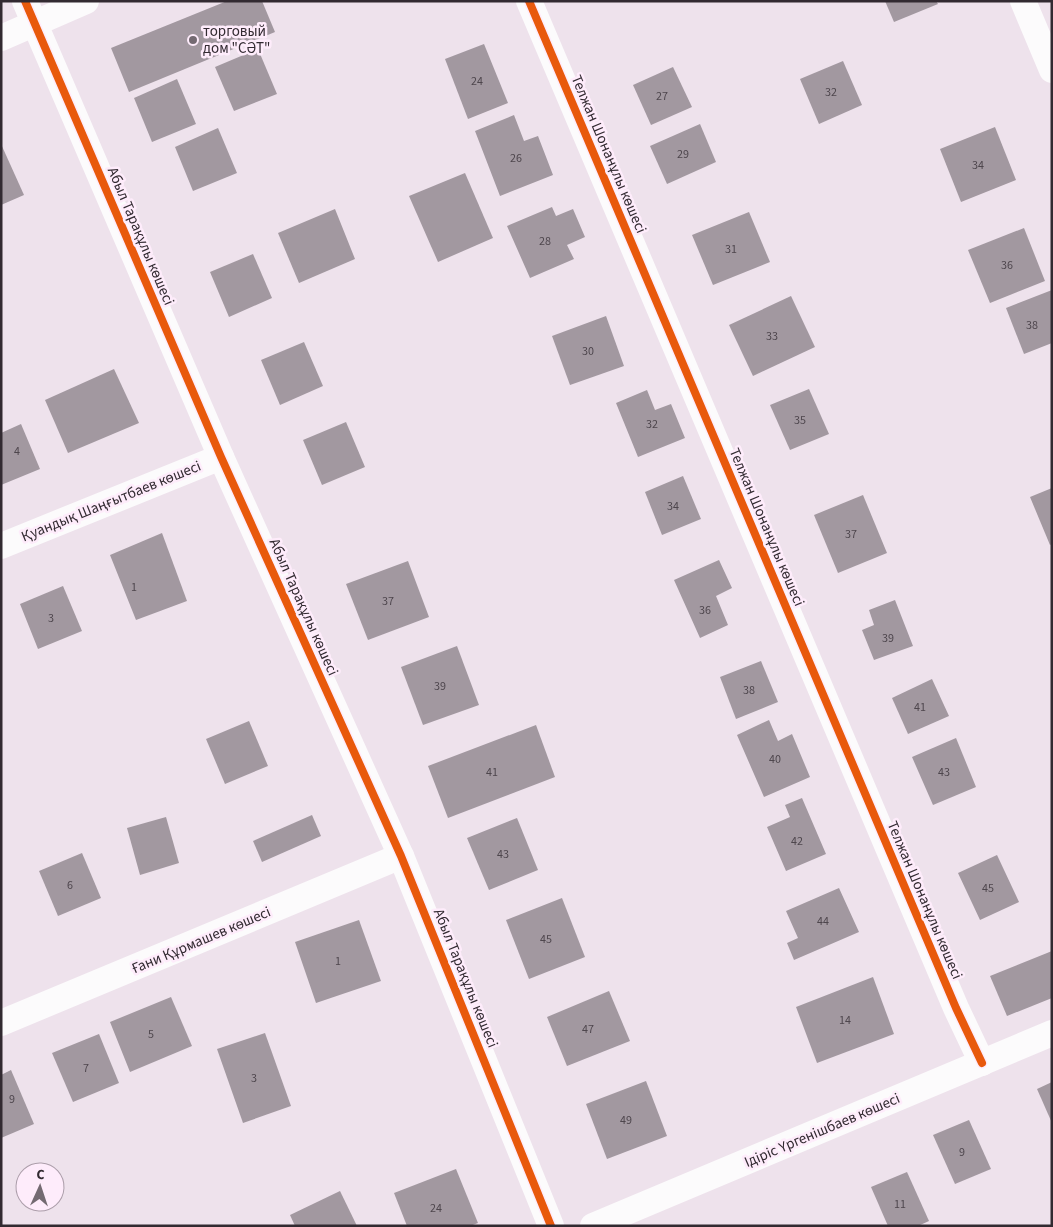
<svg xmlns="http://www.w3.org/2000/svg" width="1053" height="1227" viewBox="0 0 1053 1227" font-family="'Source Sans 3',sans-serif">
	<rect width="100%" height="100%" fill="#eee2ec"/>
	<g fill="#a298a0">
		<polygon points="227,1 262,1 275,32 129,92 111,48"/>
		<polygon points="885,1 936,1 938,4 894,22"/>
		<polygon points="484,44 508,103 468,119 445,59"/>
		<polygon points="258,49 277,94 234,111 215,67"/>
		<polygon points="843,61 862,105 819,124 800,79"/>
		<polygon points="673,67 692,107 651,125 633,85"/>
		<polygon points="177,79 196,124 152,142 134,98"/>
		<polygon points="514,115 524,141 538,136 553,175 500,196 475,131"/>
		<polygon points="700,124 716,162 667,184 650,146"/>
		<polygon points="995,127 1016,180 961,202 940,149"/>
		<polygon points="218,128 237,173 193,191 175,147"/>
		<polygon points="1,144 24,195 1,205"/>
		<polygon points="465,173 493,238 438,262 409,196"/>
		<polygon points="552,207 556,216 573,209 585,237 567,245 574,259 530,278 507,226"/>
		<polygon points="335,209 355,259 299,283 278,233"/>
		<polygon points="749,212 770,262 713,285 692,235"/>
		<polygon points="1024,228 1045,281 990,303 968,250"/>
		<polygon points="253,254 272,298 229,317 210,272"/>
		<polygon points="1052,290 1052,343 1024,354 1006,308"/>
		<polygon points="791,296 815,347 753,376 729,325"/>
		<polygon points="606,316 624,366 570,385 552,336"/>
		<polygon points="304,342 323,386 280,405 261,360"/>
		<polygon points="114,369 139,423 68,453 45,400"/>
		<polygon points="809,389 829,434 790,450 770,405"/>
		<polygon points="647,390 655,410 671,404 685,438 638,457 616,403"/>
		<polygon points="346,422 365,467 322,485 303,440"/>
		<polygon points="21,424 40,469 1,485 1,433"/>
		<polygon points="683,476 701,519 662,535 645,492"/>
		<polygon points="1052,488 1052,544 1050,545 1030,497"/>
		<polygon points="863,495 887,553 838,573 814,515"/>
		<polygon points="162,533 187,601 136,620 110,555"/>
		<polygon points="719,560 732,588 716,596 728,625 700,638 674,580"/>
		<polygon points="408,561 429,617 368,640 346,584"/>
		<polygon points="63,586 82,631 38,649 20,604"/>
		<polygon points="895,600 913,646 874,660 862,630 874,625 869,610"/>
		<polygon points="457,646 479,705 423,725 401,667"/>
		<polygon points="761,661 778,702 736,719 720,677"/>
		<polygon points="932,679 949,716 908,734 892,698"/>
		<polygon points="769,720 778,741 792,734 810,777 764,797 737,735"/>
		<polygon points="249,721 268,766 225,784 206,739"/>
		<polygon points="536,725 555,777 448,818 428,766"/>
		<polygon points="956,738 976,787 933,805 912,757"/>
		<polygon points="802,798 826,854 786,871 767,827 790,817 785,805"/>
		<polygon points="312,815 321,836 262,862 253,841"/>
		<polygon points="166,817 179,863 140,875 127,828"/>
		<polygon points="517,818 538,870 489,890 467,838"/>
		<polygon points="82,853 101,898 58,916 39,871"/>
		<polygon points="997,855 1019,902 980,920 958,873"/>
		<polygon points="839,888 859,932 794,960 787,943 798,938 786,911"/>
		<polygon points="562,898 585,957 529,979 506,920"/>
		<polygon points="359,920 381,981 316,1003 295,942"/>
		<polygon points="1052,951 1052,998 1007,1016 990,976"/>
		<polygon points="873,977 894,1034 817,1063 796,1007"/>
		<polygon points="609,991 630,1041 567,1066 547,1017"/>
		<polygon points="171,997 192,1046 130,1072 110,1022"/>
		<polygon points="265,1033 291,1106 243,1123 217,1049"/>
		<polygon points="99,1034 119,1083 73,1102 52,1053"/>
		<polygon points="11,1070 34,1124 1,1138 1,1075"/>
		<polygon points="646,1081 667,1136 607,1159 586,1104"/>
		<polygon points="1052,1082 1052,1123 1037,1089"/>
		<polygon points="969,1120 991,1169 955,1184 933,1135"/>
		<polygon points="456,1169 478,1223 470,1226 407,1226 394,1193"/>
		<polygon points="907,1172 929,1221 918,1226 888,1226 871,1187"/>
		<polygon points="340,1191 357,1226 295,1226 290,1215"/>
	</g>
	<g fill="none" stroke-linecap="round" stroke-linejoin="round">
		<g stroke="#fcfbfc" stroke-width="26">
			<polyline points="25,1 221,457 401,856 551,1226"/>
			<polyline points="529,1 956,1008 982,1063"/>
			<polyline points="1023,1 1052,70"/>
			<polyline points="1,38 86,1"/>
			<polyline points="1,546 221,457"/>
			<polyline points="1,1023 401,856"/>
			<polyline points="593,1226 1052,1033"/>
		</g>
		<g stroke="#feecfb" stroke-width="11">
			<g id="cycleway">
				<polyline points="25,1 221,457 401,856 551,1226"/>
				<polyline points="529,1 956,1008 982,1063"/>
			</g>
		</g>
		<use href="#cycleway" stroke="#e8590c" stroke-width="8"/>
	</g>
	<circle fill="#746a72" stroke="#feecfb" stroke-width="2" cx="193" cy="40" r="5"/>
	<g text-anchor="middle" stroke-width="5" stroke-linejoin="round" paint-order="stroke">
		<g font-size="12" fill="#4e464d">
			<text x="477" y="85">24</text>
			<text x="831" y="96">32</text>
			<text x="662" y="100">27</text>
			<text x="683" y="158">29</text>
			<text x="516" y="162">26</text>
			<text x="978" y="169">34</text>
			<text x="545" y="245">28</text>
			<text x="731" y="253">31</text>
			<text x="1007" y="269">36</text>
			<text x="1032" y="329">38</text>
			<text x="772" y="340">33</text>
			<text x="588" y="355">30</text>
			<text x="800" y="424">35</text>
			<text x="652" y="428">32</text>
			<text x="17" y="455">4</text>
			<text x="673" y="510">34</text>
			<text x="851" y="538">37</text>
			<text x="134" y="591">1</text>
			<text x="388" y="605">37</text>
			<text x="705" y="614">36</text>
			<text x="51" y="622">3</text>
			<text x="888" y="642">39</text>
			<text x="440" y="690">39</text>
			<text x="749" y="694">38</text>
			<text x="920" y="711">41</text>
			<text x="775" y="763">40</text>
			<text x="492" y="776">41</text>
			<text x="944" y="776">43</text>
			<text x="797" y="845">42</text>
			<text x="503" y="858">43</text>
			<text x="70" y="889">6</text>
			<text x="988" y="892">45</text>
			<text x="823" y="925">44</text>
			<text x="546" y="943">45</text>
			<text x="338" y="965">1</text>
			<text x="845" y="1024">14</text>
			<text x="588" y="1033">47</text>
			<text x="151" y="1038">5</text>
			<text x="86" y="1072">7</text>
			<text x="254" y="1082">3</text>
			<text x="12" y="1103">9</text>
			<text x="626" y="1124">49</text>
			<text x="962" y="1156">9</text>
			<text x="900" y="1208">11</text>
			<text x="436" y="1212">24</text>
		</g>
		<g font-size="15" fill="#322a31" stroke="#feecfb" text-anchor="start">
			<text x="203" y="36">торговый<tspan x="203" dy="17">дом "СӘТ"</tspan></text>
		</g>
		<g font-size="15" fill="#322a31" stroke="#feecfb">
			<text transform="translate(609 154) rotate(67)" y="5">Телжан Шонанұлы көшесі</text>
			<text transform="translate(141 236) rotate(67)" y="5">Абыл Тарақұлы көшесі</text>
			<text transform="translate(111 501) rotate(-22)" y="5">Қуандық Шаңғытбаев көшесі</text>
			<text transform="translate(767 527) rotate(67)" y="5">Телжан Шонанұлы көшесі</text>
			<text transform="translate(304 607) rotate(66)" y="5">Абыл Тарақұлы көшесі</text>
			<text transform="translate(925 900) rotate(67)" y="5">Телжан Шонанұлы көшесі</text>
			<text transform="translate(201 940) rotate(-23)" y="5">Ғани Құрмашев көшесі</text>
			<text transform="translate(466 978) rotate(68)" y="5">Абыл Тарақұлы көшесі</text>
			<text transform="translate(822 1130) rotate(-23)" y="5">Ідіріс Үргенішбаев көшесі</text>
		</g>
	</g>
	<rect width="1053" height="1227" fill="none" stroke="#322a31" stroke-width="5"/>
	<g transform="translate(40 1187) rotate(3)"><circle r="24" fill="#feecfb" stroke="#ac9eaa"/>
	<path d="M0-4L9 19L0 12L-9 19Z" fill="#746a72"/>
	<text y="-8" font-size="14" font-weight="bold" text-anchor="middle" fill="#322a31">С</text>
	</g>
</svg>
